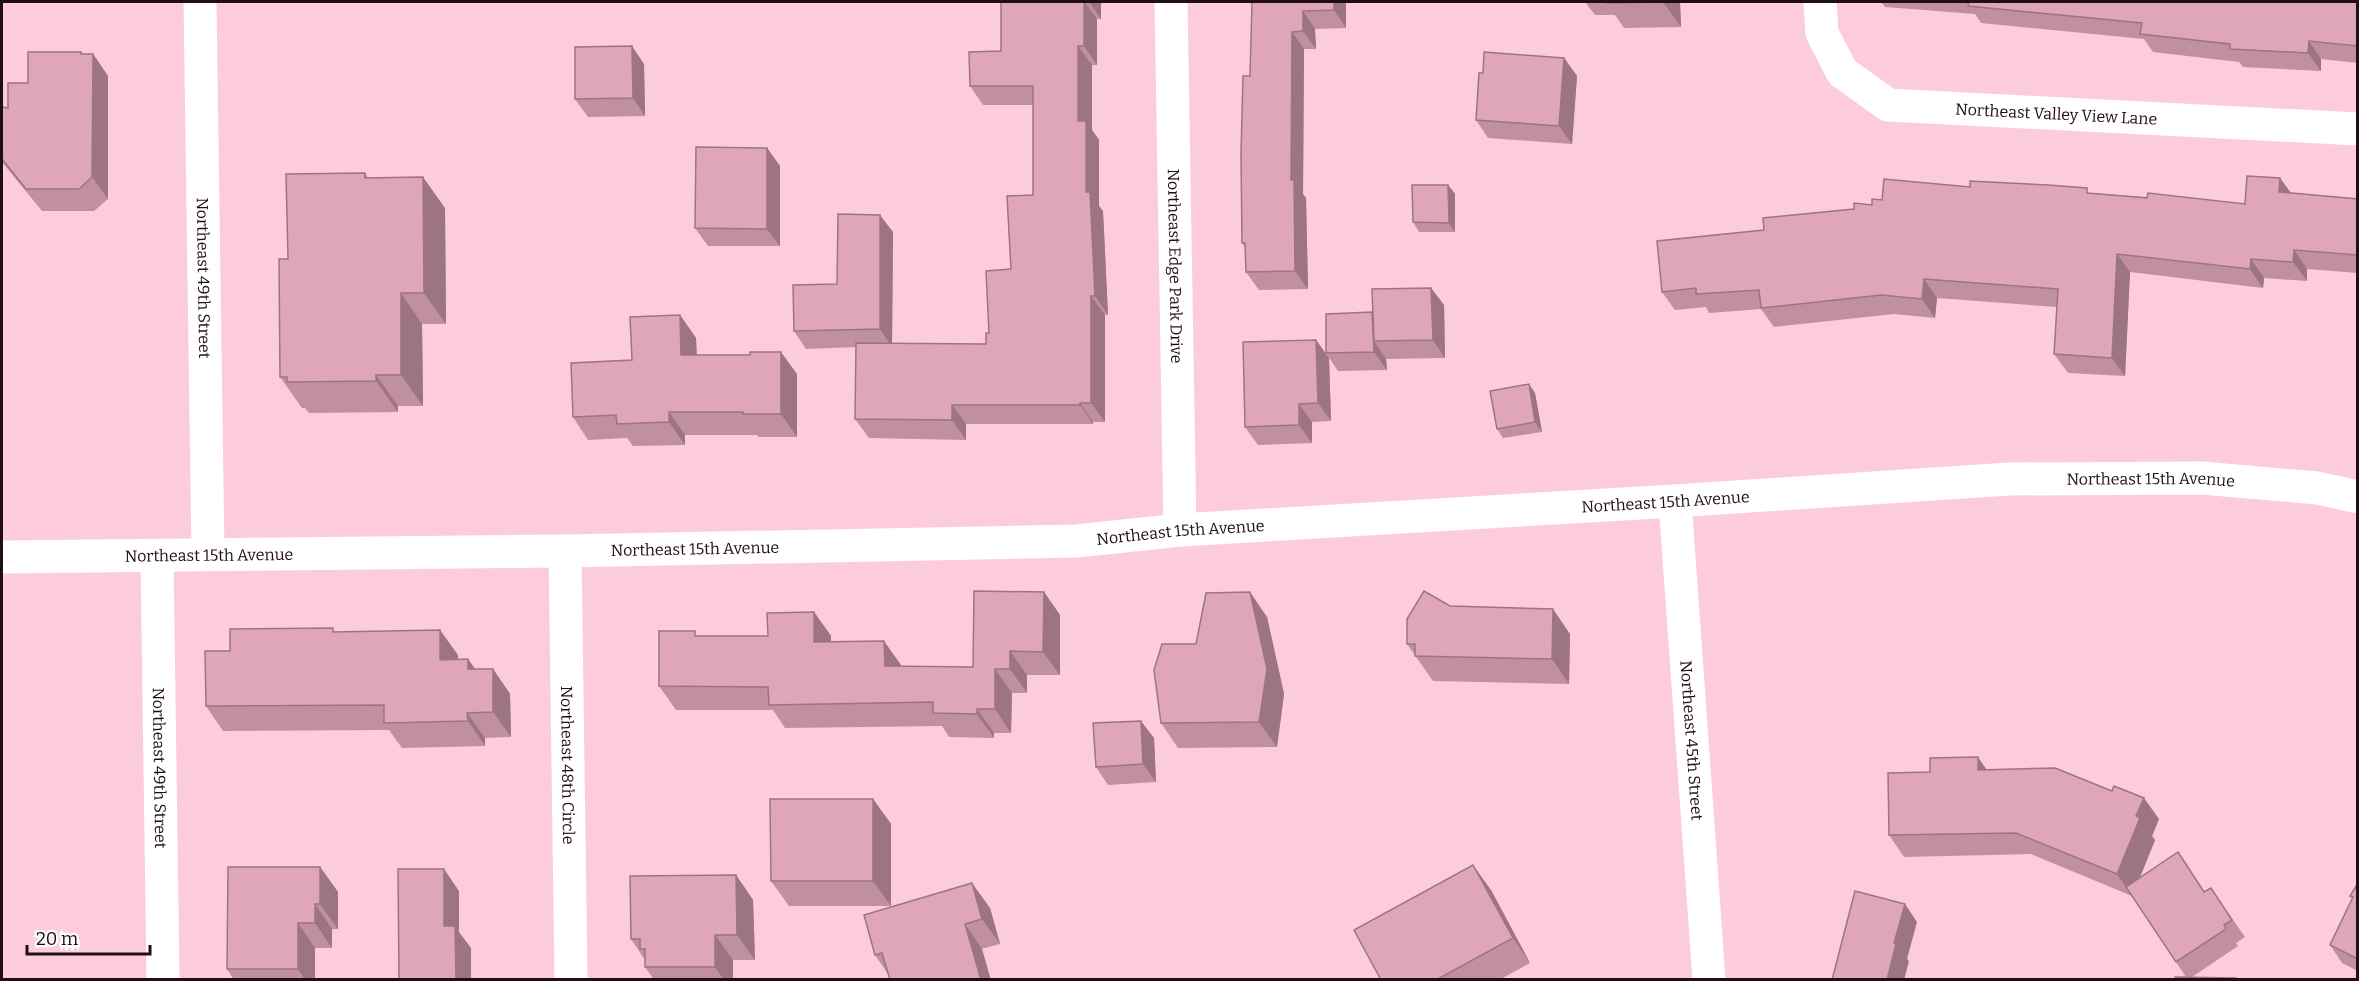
<svg xmlns="http://www.w3.org/2000/svg" width="2359" height="981" viewBox="0 0 2359 981" font-family="Bitter,serif">
	<rect width="100%" height="100%" fill="#fcccdc"/>
	<g fill="none" stroke-linecap="round" stroke-linejoin="round">
		<g stroke="#fff" stroke-width="33">
			<path id="s1" d="M200 2 208 554"/>
			<path id="s2" d="M1171 2 1180 530"/>
			<path id="s3" d="M1820 2 1822 33 1842 72 1888 105 2358 129"/>
			<path id="s4" d="M1675 501 1709 980"/>
			<path id="s5" d="M565 551 571 980"/>
			<path id="s6" d="M157 556 163 980"/>
			<path id="s7" d="M2 557 565 551 1077 541 1180 530 1675 501 2009 479 2202 478 2317 488 2358 497"/>
		</g>
	</g>
	<g fill="#c08fa0">
		<polygon points="1001,2 1101,2 1101,19 1097,19 1097,65 1092,65 1092,130 1099,140 1099,206 1103,211 1108,315 1105,315 1105,422 1093,422 1093,424 966,424 966,440 869,438 855,419 856,347 806,349 794,331 837,284 893,232 892,343 986,344 1011,269 1033,195 1033,105 983,105 970,86 1001,51"/>
		<polygon points="1250,2 1346,2 1346,28 1315,29 1316,49 1304,49 1303,194 1306,198 1308,289 1259,290 1246,272 1246,248 1242,243 1250,76 1252,4"/>
		<polygon points="1585,2 1680,2 1681,27 1624,28 1615,15 1595,15"/>
		<polygon points="1881,2 2358,2 2358,63 2321,59 2321,71 2243,67 2239,62 2153,52 2144,39 1981,23 1975,14 1885,7"/>
		<polygon points="83,54 93,54 108,76 108,199 94,211 42,211 2,162 2,107 8,108 28,83"/>
		<polygon points="1564,58 1577,76 1572,144 1488,138 1476,120 1483,73"/>
		<polygon points="644,64 645,116 588,117 575,99"/>
		<polygon points="767,148 780,166 780,246 708,246 695,228"/>
		<polygon points="365,173 368,178 445,208 446,324 422,324 423,406 398,406 398,412 309,413 305,408 302,408 280,377 288,259"/>
		<polygon points="1448,185 1455,194 1455,232 1419,232 1413,222"/>
		<polygon points="1970,187 2090,193 2245,204 2291,193 2358,199 2358,273 2307,269 2307,281 2264,278 2263,288 2130,272 2125,376 2068,373 2054,354 2057,307 1937,298 1935,318 1894,314 1774,327 1761,309 1709,313 1706,307 1675,310 1662,292 1764,230 1872,205"/>
		<polygon points="1431,288 1444,305 1445,358 1386,359 1387,370 1338,371 1326,353 1372,312 1373,314"/>
		<polygon points="680,315 696,338 697,355 797,374 797,437 759,437 757,435 685,435 685,445 633,446 627,438 588,440 573,417"/>
		<polygon points="1316,340 1329,358 1331,421 1312,422 1312,443 1258,445 1245,427"/>
		<polygon points="1535,393 1542,432 1503,438 1497,429"/>
		<polygon points="1044,592 1060,615 1060,675 1027,675 1027,693 1012,693 1011,733 994,733 994,738 949,737 942,726 785,728 773,710 676,710 659,686 699,636 768,636 814,612 831,636 831,642 901,665 901,666 973,667"/>
		<polygon points="1450,606 1570,634 1569,684 1433,681 1407,644"/>
		<polygon points="1267,617 1284,694 1277,747 1178,748 1161,723 1196,644"/>
		<polygon points="336,632 458,655 458,659 475,669 493,669 510,694 511,737 485,738 485,746 402,748 389,730 223,731 206,706 230,651"/>
		<polygon points="1154,738 1156,782 1108,785 1096,767"/>
		<polygon points="1987,770 2159,819 2152,836 2155,840 2140,878 2205,892 2211,888 2245,937 2236,943 2238,946 2192,977 2236,978 2237,980 2175,980 2186,977 2132,896 2031,854 1904,857 1889,835"/>
		<polygon points="873,799 891,824 891,906 789,906 771,881"/>
		<polygon points="320,867 338,892 338,929 332,929 332,948 315,948 315,980 234,980 227,969"/>
		<polygon points="736,875 753,900 755,960 733,960 733,980 654,980 645,967 645,960 631,939"/>
		<polygon points="2358,883 2358,971 2342,963 2330,945 2352,898 2350,896"/>
		<polygon points="1491,890 1530,963 1499,980 1381,980"/>
		<polygon points="990,908 1000,944 888,974 875,955"/>
	</g>
	<g fill="#9c7482">
		<polygon points="1084,2 1085,2 1097,19 1097,65 1084,46"/>
		<polygon points="1089,2 1101,2 1101,19"/>
		<polygon points="1334,2 1346,2 1346,28 1334,10"/>
		<polygon points="1663,2 1680,2 1681,27"/>
		<polygon points="1303,11 1315,29 1316,49 1303,31"/>
		<polygon points="1292,32 1304,49 1303,194 1306,198 1308,289 1295,271 1291,180"/>
		<polygon points="2309,41 2321,59 2321,71 2308,53"/>
		<polygon points="632,46 644,64 645,116 633,98"/>
		<polygon points="1078,46 1092,65 1092,130 1099,140 1099,206 1103,211 1108,315 1095,296 1086,192 1078,121"/>
		<polygon points="81,52 93,68 93,54 108,76 108,199 92,177"/>
		<polygon points="1564,58 1577,76 1572,144 1559,126"/>
		<polygon points="767,148 780,166 780,246 767,229"/>
		<polygon points="423,177 445,208 446,324 424,293"/>
		<polygon points="2280,178 2294,197 2279,192"/>
		<polygon points="1448,185 1455,194 1455,232 1449,223"/>
		<polygon points="880,215 893,232 892,347 880,329"/>
		<polygon points="2294,250 2307,269 2307,281 2293,262"/>
		<polygon points="2117,254 2130,272 2125,376 2112,358"/>
		<polygon points="2251,259 2264,278 2263,288 2250,269"/>
		<polygon points="1924,279 1937,298 1935,318 1922,299"/>
		<polygon points="1431,288 1444,305 1445,358 1433,340"/>
		<polygon points="401,293 422,324 423,406 401,375"/>
		<polygon points="1091,296 1105,315 1105,422 1091,403"/>
		<polygon points="1372,312 1384,330 1374,341 1386,359 1387,370 1374,352"/>
		<polygon points="680,315 696,338 697,378 681,355"/>
		<polygon points="1316,340 1329,358 1331,421 1318,403"/>
		<polygon points="781,352 797,374 797,437 781,414"/>
		<polygon points="376,375 398,406 398,412 376,381"/>
		<polygon points="1529,384 1535,393 1542,432 1535,422"/>
		<polygon points="1080,403 1093,422 1093,424 1080,405"/>
		<polygon points="1299,404 1312,422 1312,443 1299,425"/>
		<polygon points="952,405 966,424 966,440 952,420"/>
		<polygon points="669,412 685,435 685,445 669,422"/>
		<polygon points="1044,592 1060,615 1060,675 1043,652"/>
		<polygon points="1250,592 1267,617 1284,694 1277,747 1259,722"/>
		<polygon points="1553,609 1570,634 1569,684 1552,659"/>
		<polygon points="814,612 831,636 831,666 814,642"/>
		<polygon points="440,630 458,655 458,685 440,660"/>
		<polygon points="884,641 901,665 901,690 885,666"/>
		<polygon points="1010,651 1027,675 1027,693 1010,669"/>
		<polygon points="468,659 486,684 468,669"/>
		<polygon points="493,669 510,694 511,737 493,712"/>
		<polygon points="995,669 1012,693 1011,733 995,709"/>
		<polygon points="977,709 994,733 994,738 977,714"/>
		<polygon points="467,713 485,738 485,746 468,721"/>
		<polygon points="1141,721 1154,738 1156,782 1143,764"/>
		<polygon points="1978,757 1993,779 1978,770"/>
		<polygon points="2144,798 2159,819 2152,836 2155,840 2132,896 2117,874 2136,816"/>
		<polygon points="873,799 891,824 891,906 873,881"/>
		<polygon points="1473,865 1491,890 1530,963 1513,938"/>
		<polygon points="320,867 338,892 338,929 320,904"/>
		<polygon points="444,869 459,891 459,932 471,948 471,980 456,980 444,926"/>
		<polygon points="736,875 753,900 755,960 737,935"/>
		<polygon points="972,883 990,908 1000,944 982,919"/>
		<polygon points="315,904 332,929 332,948 315,923"/>
		<polygon points="1905,904 1917,922 1907,959 1909,961 1904,980 1887,980 1894,943"/>
		<polygon points="298,923 315,948 315,980 305,980 298,969"/>
		<polygon points="965,924 982,949 991,980 981,980"/>
		<polygon points="715,935 733,960 733,980 724,980 715,967"/>
	</g>
	<g fill="#dfa6ba" stroke="#9c7482" stroke-width="1.5">
		<polygon points="1001,2 1084,2 1084,46 1078,46 1078,121 1086,121 1086,192 1090,192 1095,296 1091,296 1091,403 1080,403 1080,405 952,405 952,420 855,419 856,343 986,344 986,333 989,333 986,271 1011,269 1007,196 1033,195 1033,86 970,86 969,52 1001,51"/>
		<polygon points="1252,2 1334,2 1334,10 1303,11 1303,31 1292,32 1291,180 1294,180 1295,271 1246,272 1245,243 1242,243 1241,154 1243,76 1250,76"/>
		<polygon points="1607,2 1663,2 1607,3"/>
		<polygon points="1969,2 2358,2 2358,46 2309,41 2308,53 2230,49 2230,44 2140,34 2142,23 1968,6"/>
		<polygon points="632,46 633,98 575,99 575,47"/>
		<polygon points="28,52 81,52 81,54 93,54 92,177 79,189 26,189 2,159 2,107 8,108 8,83 28,83"/>
		<polygon points="1484,52 1564,58 1559,126 1476,120 1479,73 1483,73"/>
		<polygon points="696,147 767,148 767,229 695,228"/>
		<polygon points="365,173 365,178 423,177 424,293 401,293 401,375 376,375 376,381 287,382 287,377 280,377 279,259 288,259 286,174"/>
		<polygon points="2247,176 2280,178 2279,192 2358,199 2358,255 2294,250 2293,262 2251,259 2250,269 2117,254 2112,358 2054,354 2058,289 1924,279 1922,299 1881,295 1761,308 1759,290 1696,294 1696,288 1662,292 1657,241 1764,230 1763,218 1854,209 1854,203 1872,205 1872,199 1882,200 1884,179 1970,187 1970,181 2048,185 2087,188 2087,193 2147,198 2148,193 2245,204"/>
		<polygon points="1412,185 1448,185 1449,223 1413,222"/>
		<polygon points="838,214 880,215 880,329 794,331 793,285 837,284"/>
		<polygon points="1431,288 1433,340 1374,341 1372,289"/>
		<polygon points="1372,312 1374,352 1326,353 1326,314"/>
		<polygon points="680,315 681,355 750,355 750,352 781,352 781,414 743,414 743,412 669,412 669,422 617,424 616,415 573,417 571,363 632,360 630,317"/>
		<polygon points="1316,340 1318,403 1299,404 1299,425 1245,427 1243,342"/>
		<polygon points="1529,384 1535,422 1497,429 1490,391"/>
		<polygon points="974,591 1044,592 1043,652 1010,651 1010,669 995,669 995,709 977,709 977,714 933,713 933,702 769,705 768,687 659,686 659,631 695,631 695,636 768,636 767,613 814,612 814,642 884,641 885,666 973,667"/>
		<polygon points="1424,591 1450,606 1553,609 1552,659 1415,656 1415,644 1407,644 1407,619"/>
		<polygon points="1250,592 1267,669 1259,722 1161,723 1154,670 1162,644 1196,644 1206,593"/>
		<polygon points="333,628 333,632 440,630 440,660 468,659 468,669 493,669 493,712 467,713 468,721 384,723 384,705 206,706 205,651 230,651 230,629"/>
		<polygon points="1141,721 1143,764 1096,767 1093,723"/>
		<polygon points="1978,757 1978,770 2055,768 2112,791 2114,786 2144,798 2136,816 2140,818 2117,874 2016,833 1889,835 1888,773 1930,772 1930,758"/>
		<polygon points="770,799 873,799 873,881 771,881"/>
		<polygon points="2178,852 2204,892 2211,888 2232,920 2224,925 2226,929 2176,962 2126,887"/>
		<polygon points="1473,865 1513,938 1436,980 1381,980 1354,930"/>
		<polygon points="228,867 320,867 320,904 315,904 315,923 298,923 298,969 227,969"/>
		<polygon points="398,869 444,869 444,926 455,926 456,980 399,980"/>
		<polygon points="736,875 737,935 715,935 715,967 645,967 645,949 640,949 640,939 631,939 630,876"/>
		<polygon points="972,883 982,919 965,924 981,980 890,980 882,953 875,955 864,915"/>
		<polygon points="2358,883 2358,959 2330,945 2353,897 2350,896"/>
		<polygon points="1855,891 1905,904 1894,943 1896,944 1887,980 1832,980"/>
		<polygon points="2175,977 2236,978 2236,980 2175,980"/>
	</g>
	<g text-anchor="middle" stroke-width="4.5" stroke-linejoin="round" paint-order="stroke">
		<g font-size="16" fill="#210d15" stroke="#fcfcfc">
			<text dy="6" stroke="none"><textPath href="#s3" startOffset="300">Northeast Valley View Lane</textPath></text>
			<text dy="6" stroke="none"><textPath href="#s2" startOffset="264">Northeast Edge Park Drive</textPath></text>
			<text dy="6" stroke="none"><textPath href="#s1" startOffset="276">Northeast 49th Street</textPath></text>
			<text dy="6" stroke="none"><textPath href="#s7" startOffset="2151">Northeast 15th Avenue</textPath></text>
			<text dy="6" stroke="none"><textPath href="#s7" startOffset="1665">Northeast 15th Avenue</textPath></text>
			<text dy="6" stroke="none"><textPath href="#s7" startOffset="1179">Northeast 15th Avenue</textPath></text>
			<text dy="6" stroke="none"><textPath href="#s7" startOffset="693">Northeast 15th Avenue</textPath></text>
			<text dy="6" stroke="none"><textPath href="#s7" startOffset="207">Northeast 15th Avenue</textPath></text>
			<text dy="6" stroke="none"><textPath href="#s4" startOffset="240">Northeast 45th Street</textPath></text>
			<text dy="6" stroke="none"><textPath href="#s5" startOffset="214">Northeast 48th Circle</textPath></text>
			<text dy="6" stroke="none"><textPath href="#s6" startOffset="212">Northeast 49th Street</textPath></text>
		</g>
	</g>
	<rect width="2359" height="981" fill="none" stroke="#210d15" stroke-width="6"/>
	<path d="M27 945v9h123v-9" fill="none" stroke="#210d15" stroke-width="3"/>
	<text x="36" y="945" font-size="18" fill="#210d15" stroke="#fcfcfc" stroke-width="4.5" paint-order="stroke">20 m</text>
</svg>
